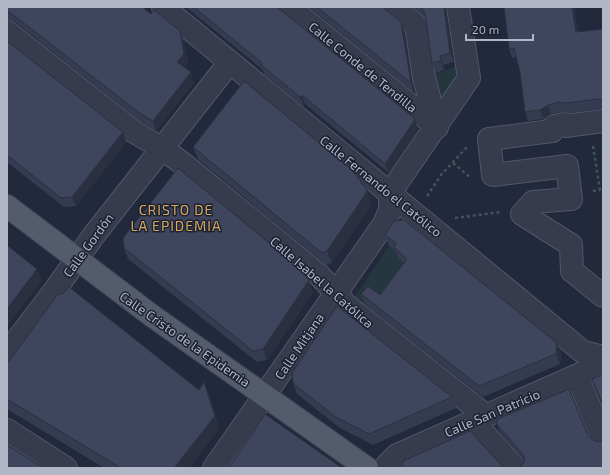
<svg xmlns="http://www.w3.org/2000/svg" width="610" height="475" viewBox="0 0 610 475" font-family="'Exo 2',sans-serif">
	<rect width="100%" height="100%" fill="#22293d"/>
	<g fill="#24373e">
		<polygon points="455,67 459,85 440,110 430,75"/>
		<polygon points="389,246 400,254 482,327 372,297 363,307 353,299"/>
	</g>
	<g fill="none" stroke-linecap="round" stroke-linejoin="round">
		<g stroke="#525768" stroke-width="24">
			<g id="minor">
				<polyline points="163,7 583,352 603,357"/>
				<polyline points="289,7 437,127"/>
				<polyline points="393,7 416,25 424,78 437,127"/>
				<polyline points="7,32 134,132 163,149 186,166 320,276 347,306 485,415"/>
				<polyline points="603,121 565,126 565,124 554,126 552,131 489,139 493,175 567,166 571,199 533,202 522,214 571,245 572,271 603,296"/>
				<polyline points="7,353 55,290 94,235 230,62"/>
				<polyline points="577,376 603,439"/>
				<polyline points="473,421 515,468"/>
				<polyline points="7,430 66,468"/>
				<polyline points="214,468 384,224 390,210 390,193 469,78 458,7"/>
				<polyline points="386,468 387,465 397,455 603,364"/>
			</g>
		</g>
		<g stroke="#404556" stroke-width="24">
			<polyline id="major" points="7,206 151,315 367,468"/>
		</g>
		<g stroke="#42545b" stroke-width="2.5" stroke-dasharray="3 3" stroke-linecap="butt">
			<polyline points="593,146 600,190 603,193"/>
			<polyline points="453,163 471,178"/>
			<polyline points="593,191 600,190"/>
			<polyline points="427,196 441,175 467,147"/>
			<polyline points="455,218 500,212"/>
		</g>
		<use href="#minor" stroke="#363c4d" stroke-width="22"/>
		<use href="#major" stroke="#545b6d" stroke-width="22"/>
	</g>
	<g fill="#353b50">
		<polygon points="7,7 183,40 188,63 184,67 194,82 156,131 141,122 15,22 8,20 7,20"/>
		<polygon points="186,7 277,7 414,118 418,130 389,173 305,104 303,106 264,74 263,70"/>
		<polygon points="309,7 382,7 401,22 404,32 414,93"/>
		<polygon points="412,7 445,7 454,62 443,65 444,70 436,73 432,63 426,18 424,15"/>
		<polygon points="574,7 578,32 603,29 603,109 570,113 563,112 551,114 544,119 528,121 525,112 520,72 516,57 512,58 509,49"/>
		<polygon points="7,41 126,142 76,206 64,207 7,162"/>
		<polygon points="193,147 367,190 371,202 370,207 332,263 326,265 198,159"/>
		<polygon points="385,235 557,343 561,354 560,364 483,397 365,305 361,294 380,295 404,263 398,258 395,250 389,246"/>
		<polygon points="124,248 313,292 267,360 257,362 128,259"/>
		<polygon points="7,364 199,390 204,382 209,395 219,429 189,468 104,468 7,409"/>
		<polygon points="293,383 452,397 456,408 373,445 340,428 297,394"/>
		<polygon points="496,423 588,435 592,439 598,442 524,462 524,461 500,432"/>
	</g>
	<g fill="#2b3041">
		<polygon points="444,7 445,7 446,8 454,62 450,53"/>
		<polygon points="572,7 574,7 579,42 576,32"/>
		<polygon points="401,22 404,32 414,93 411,83"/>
		<polygon points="180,31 183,40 188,63 181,71 177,62"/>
		<polygon points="440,56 443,65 444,70 441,61"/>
		<polygon points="191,72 194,82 156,131 153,121"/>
		<polygon points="302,95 305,104 303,106 300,97"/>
		<polygon points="548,105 551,114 544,119 540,110"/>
		<polygon points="414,118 418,130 389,173 385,164"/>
		<polygon points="123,132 126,142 76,206 72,197"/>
		<polygon points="367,190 371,202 370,207 332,263 327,251"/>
		<polygon points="37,269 42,281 7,326 7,309"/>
		<polygon points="306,273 313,292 267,360 263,349"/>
		<polygon points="557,343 561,354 560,364 556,354"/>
		<polygon points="204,382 209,395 219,429 189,468 174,468"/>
	</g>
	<g fill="#3e455d" stroke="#2b3041">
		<polygon points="7,7 142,7 151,14 154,10 180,31 184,54 177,62 191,72 153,121 138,112 11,13 7,11"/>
		<polygon points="194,7 277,7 414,118 414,121 385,164 302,95 300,97 261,65 262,63"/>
		<polygon points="317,7 382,7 401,22 411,83"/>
		<polygon points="421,7 444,7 450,53 440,56 441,61 432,63 425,13"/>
		<polygon points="504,7 572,7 576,32 603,29 603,100 598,99 567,103 559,102 548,105 540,110 525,112 520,72 514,48 509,49"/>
		<polygon points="7,41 123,132 72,197 61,198 7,155"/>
		<polygon points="244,81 351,169 367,190 365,195 327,251 322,253 193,147"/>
		<polygon points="178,168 306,273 309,280 263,349 253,351 124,248 123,238"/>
		<polygon points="404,220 557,343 556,354 479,386 361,294 368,286 380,295 407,259 394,247 396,243 385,235 394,221"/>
		<polygon points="7,245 37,269 7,309"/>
		<polygon points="69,287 199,390 204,382 215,416 174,468 121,468 7,399 7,364 58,294 64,293"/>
		<polygon points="337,306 452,397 369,434 336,417 306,394 293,383 292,373"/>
		<polygon points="603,375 603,405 592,379"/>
		<polygon points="569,389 588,435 592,439 598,442 603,441 603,468 520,468 524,462 524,456 496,423 498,419"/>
		<polygon points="265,414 342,468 229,468"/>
		<polygon points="470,431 504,468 402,468 403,461"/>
		<polygon points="7,445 44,468 7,468"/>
	</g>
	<g text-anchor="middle" stroke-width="3" stroke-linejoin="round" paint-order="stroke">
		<g font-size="13" fill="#b2b7c8" stroke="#1c2132">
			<text transform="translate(363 67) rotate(39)" y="5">Calle Conde de Tendilla</text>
			<text transform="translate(381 186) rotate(39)" y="5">Calle Fernando el Católico</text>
			<text transform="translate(88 245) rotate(-54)" y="5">Calle Gordón</text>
			<text transform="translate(322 282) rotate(41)" y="5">Calle Isabel la Católica</text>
			<text transform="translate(185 339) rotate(35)" y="5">Calle Cristo de la Epidemia</text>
			<text transform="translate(299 346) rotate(-56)" y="5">Calle Mitjana</text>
			<text transform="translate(492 413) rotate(-23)" y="5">Calle San Patricio</text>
		</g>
		<g font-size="14" letter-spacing="1" fill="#d7a75e" stroke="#1c2132">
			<text x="176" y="215">CRISTO DE<tspan x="176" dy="16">LA EPIDEMIA</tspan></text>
		</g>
	</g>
	<rect width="610" height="475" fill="none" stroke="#b2b7c8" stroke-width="16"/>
	<path d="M466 34v6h67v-6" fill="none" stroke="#b2b7c8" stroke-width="2"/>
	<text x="472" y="34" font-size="12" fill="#b2b7c8" stroke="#1c2132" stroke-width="3" paint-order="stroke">20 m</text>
</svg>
